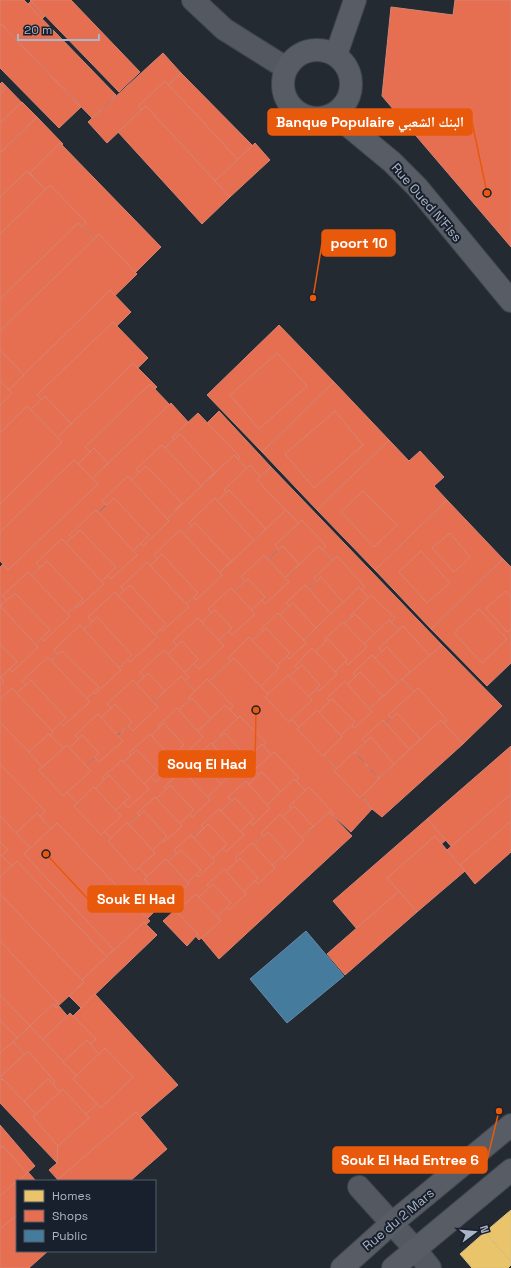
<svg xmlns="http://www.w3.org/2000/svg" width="511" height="1268" viewBox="0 0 511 1268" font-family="'Space Grotesk','Noto Naskh Arabic',sans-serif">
	<rect width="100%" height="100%" fill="#242a32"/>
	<g fill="#e9c46a" stroke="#d7c085">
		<polygon points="511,1210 511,1262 485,1232"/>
		<polygon points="485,1232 511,1262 511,1265 508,1268 472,1268 460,1254"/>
	</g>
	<g fill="#e76f51" stroke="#d58474">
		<polygon points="0,0 24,0 116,95 92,118 0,23"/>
		<polygon points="30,0 71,0 140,72 119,92"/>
		<polygon points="455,0 511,0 511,247 382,96 391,7 453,15"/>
		<polygon points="31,1 45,16 42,19 28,4"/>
		<polygon points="0,23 81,107 59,128 0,68"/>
		<polygon points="163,53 181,73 107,143 88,122"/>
		<polygon points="181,73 253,146 234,163 165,88"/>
		<polygon points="165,81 242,164 215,189 138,106"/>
		<polygon points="2,82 30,111 0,140 0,84"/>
		<polygon points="0,84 5,89 0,94"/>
		<polygon points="22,102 37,117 0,153 0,123"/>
		<polygon points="146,106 230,197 202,224 118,132"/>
		<polygon points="37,117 63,144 0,205 0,153"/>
		<polygon points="60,143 161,247 131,277 30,173"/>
		<polygon points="255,143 270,160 230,197 215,181"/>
		<polygon points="27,171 51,195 0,245 0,197"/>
		<polygon points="50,185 86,222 0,307 0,234"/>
		<polygon points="78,223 97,243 0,339 0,299"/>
		<polygon points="99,234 137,274 26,383 0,357 0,331"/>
		<polygon points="110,290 131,312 0,441 0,398"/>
		<polygon points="113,322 148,358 73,432 37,395"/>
		<polygon points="279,325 334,382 262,452 207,395"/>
		<polygon points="0,350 24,375 3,396 0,393"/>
		<polygon points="277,353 307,386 259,429 230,395"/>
		<polygon points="133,363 157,387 0,540 0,494"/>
		<polygon points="0,381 12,393 0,405"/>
		<polygon points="334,382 389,440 317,510 262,452"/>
		<polygon points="150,384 172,407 107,470 85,447"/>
		<polygon points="45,396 71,424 52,443 25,415"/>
		<polygon points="171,403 190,424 0,606 0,567"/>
		<polygon points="27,406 62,442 0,504 0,433"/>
		<polygon points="219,411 271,467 255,482 247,474 249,471 234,455 231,457 203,427"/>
		<polygon points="335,411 363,445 314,488 285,454"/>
		<polygon points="198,413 240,457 213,482 172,437"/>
		<polygon points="180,434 215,472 195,492 159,454"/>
		<polygon points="389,440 409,461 420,451 444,477 434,486 447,500 375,570 317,510"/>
		<polygon points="162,445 204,489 178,514 136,469"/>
		<polygon points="94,448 108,463 91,480 77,465"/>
		<polygon points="234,455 249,471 0,710 0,678"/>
		<polygon points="74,460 98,484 8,570 0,561 0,532"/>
		<polygon points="250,465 291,510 265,535 224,490"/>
		<polygon points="146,466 182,503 162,524 125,486"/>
		<polygon points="271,467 442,645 426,659 257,480"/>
		<polygon points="128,476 169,521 143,546 102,501"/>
		<polygon points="229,490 266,529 248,546 211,507"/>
		<polygon points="363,491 397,525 374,547 341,512"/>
		<polygon points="114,498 149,535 127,557 92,519"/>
		<polygon points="215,498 256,543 230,568 189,523"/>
		<polygon points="447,500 503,559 431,629 375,570"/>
		<polygon points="96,510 137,555 111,579 69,535"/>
		<polygon points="286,510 302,527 66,751 49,734"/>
		<polygon points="302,520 326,546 299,571 275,545"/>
		<polygon points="195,523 231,561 216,576 179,538"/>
		<polygon points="80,530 116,567 95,588 58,550"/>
		<polygon points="180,530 222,575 196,600 154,555"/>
		<polygon points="450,533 470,557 454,572 432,548"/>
		<polygon points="62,539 104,584 77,608 36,563"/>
		<polygon points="283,546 299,564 282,581 265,563"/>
		<polygon points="319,546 335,563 197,693 181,676"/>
		<polygon points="421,551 450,583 427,603 399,572"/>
		<polygon points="162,554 198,593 182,608 145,571"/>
		<polygon points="264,555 289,582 265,604 241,577"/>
		<polygon points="337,556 365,587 342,608 314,578"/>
		<polygon points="503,559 511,567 511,663 487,686 431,629"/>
		<polygon points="47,561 83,599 62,619 26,581"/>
		<polygon points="147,562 189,607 162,631 121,587"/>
		<polygon points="28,572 70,616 44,641 2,596"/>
		<polygon points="321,577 343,602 328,617 305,592"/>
		<polygon points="248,579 265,597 249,612 232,594"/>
		<polygon points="130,585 166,624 150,639 113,601"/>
		<polygon points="305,585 333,616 314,633 286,603"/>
		<polygon points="359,587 370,599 269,696 257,684"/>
		<polygon points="231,588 255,614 232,635 208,609"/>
		<polygon points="506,591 511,597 511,629 507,632 486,608"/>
		<polygon points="115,592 157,637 130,662 88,617"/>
		<polygon points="15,593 50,630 27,652 0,623 0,606"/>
		<polygon points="371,595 395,618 374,640 350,616"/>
		<polygon points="293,603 316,628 301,642 278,617"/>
		<polygon points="0,606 38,647 12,672 0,659"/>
		<polygon points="479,609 507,639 482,663 454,633"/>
		<polygon points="215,610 232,628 216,643 199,625"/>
		<polygon points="278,613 306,643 289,659 261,629"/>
		<polygon points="355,614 375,634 358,650 338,630"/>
		<polygon points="97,617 132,655 115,671 79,634"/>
		<polygon points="198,618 224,646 199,669 173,641"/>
		<polygon points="389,620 401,633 301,729 288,716"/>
		<polygon points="343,622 367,647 348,665 324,640"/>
		<polygon points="80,625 121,670 95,694 54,650"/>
		<polygon points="403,626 432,658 408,680 379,648"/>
		<polygon points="266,628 290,653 271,671 248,645"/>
		<polygon points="249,637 279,668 258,689 228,658"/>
		<polygon points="328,639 347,660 331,676 312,655"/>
		<polygon points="182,641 198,659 181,676 165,657"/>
		<polygon points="0,644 17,662 0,678"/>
		<polygon points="442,645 502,706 463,744 402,679"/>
		<polygon points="387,647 410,672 393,687 370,663"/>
		<polygon points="312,648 337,674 319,691 295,666"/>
		<polygon points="164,650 189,677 165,699 140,672"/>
		<polygon points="62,651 99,687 81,703 45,667"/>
		<polygon points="372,655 402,687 382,704 353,673"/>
		<polygon points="48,657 90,702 63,726 22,681"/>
		<polygon points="234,658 301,729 372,809 351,832 294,779 206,685"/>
		<polygon points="302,665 320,685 304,701 285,681"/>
		<polygon points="360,672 383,696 366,712 344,688"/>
		<polygon points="148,673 165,691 149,705 133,688"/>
		<polygon points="288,675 312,700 289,722 265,697"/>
		<polygon points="181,676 197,693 78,805 63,788"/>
		<polygon points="0,677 4,682 0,685"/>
		<polygon points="207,679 233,706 213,725 188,698"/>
		<polygon points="402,679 416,694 337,769 322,752"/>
		<polygon points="31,680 66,718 49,734 14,696"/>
		<polygon points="133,680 158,707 133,731 107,704"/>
		<polygon points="345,681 372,712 354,728 327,698"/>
		<polygon points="12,688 53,732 27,757 0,728 0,699"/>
		<polygon points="418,688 447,720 418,748 388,715"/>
		<polygon points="192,698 211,719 194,735 174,714"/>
		<polygon points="332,699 355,722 338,738 316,715"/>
		<polygon points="115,704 132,722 114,738 98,721"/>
		<polygon points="225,705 239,719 113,840 99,826"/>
		<polygon points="177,708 203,737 184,755 158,726"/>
		<polygon points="317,710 342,737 323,756 297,729"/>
		<polygon points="397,713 420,739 405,754 380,729"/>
		<polygon points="98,714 123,741 99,762 75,735"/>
		<polygon points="240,716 266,743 246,762 220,735"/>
		<polygon points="383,720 412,752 392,771 362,739"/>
		<polygon points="441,720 463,744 382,817 372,809 361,795"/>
		<polygon points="0,722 168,898 142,924 0,775"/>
		<polygon points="164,723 184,745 166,762 146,741"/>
		<polygon points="225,733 248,758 232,773 208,749"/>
		<polygon points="49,734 66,751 45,770 29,752"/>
		<polygon points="150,734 176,763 156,782 129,753"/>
		<polygon points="82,735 99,753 82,769 66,751"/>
		<polygon points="371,737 394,764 379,778 355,752"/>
		<polygon points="211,743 238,773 219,790 192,760"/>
		<polygon points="262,744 275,759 150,879 136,865"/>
		<polygon points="67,745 91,771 63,796 39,770"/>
		<polygon points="511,746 511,804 456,852 427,819"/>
		<polygon points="137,750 157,771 139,789 118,767"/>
		<polygon points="274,752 299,778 280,797 254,770"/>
		<polygon points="354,752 379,779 360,798 334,771"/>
		<polygon points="198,759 221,784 203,801 180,776"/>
		<polygon points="122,760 149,789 128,808 102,778"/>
		<polygon points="0,764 45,811 12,842 0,830"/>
		<polygon points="183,770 210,800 192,817 164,787"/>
		<polygon points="262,772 281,792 264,809 244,788"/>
		<polygon points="109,775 130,797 112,814 92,792"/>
		<polygon points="294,779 308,793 182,914 169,900"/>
		<polygon points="246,781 270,808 253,825 228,797"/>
		<polygon points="170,785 194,810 178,825 154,801"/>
		<polygon points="94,787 121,816 101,835 74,806"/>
		<polygon points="309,787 334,814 315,833 289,806"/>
		<polygon points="511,794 511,831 465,871 447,850"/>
		<polygon points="155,797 182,826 164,842 137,813"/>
		<polygon points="235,798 254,818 237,835 218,814"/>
		<polygon points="294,806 313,826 297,842 277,822"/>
		<polygon points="219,809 244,835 226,852 201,825"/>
		<polygon points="144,811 167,836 150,853 126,828"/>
		<polygon points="329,812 352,836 219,959 198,934"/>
		<polygon points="37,813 53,831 33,851 16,833"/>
		<polygon points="280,814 304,840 285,859 261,833"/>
		<polygon points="0,816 120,943 102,961 0,854"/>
		<polygon points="427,819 446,840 400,880 411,893 362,935 333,901"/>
		<polygon points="511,821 511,852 475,884 460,865"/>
		<polygon points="127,822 155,853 135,871 108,841"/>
		<polygon points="57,823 150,921 117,953 24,854"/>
		<polygon points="208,824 227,844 210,861 191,841"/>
		<polygon points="268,832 286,852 269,868 251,848"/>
		<polygon points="191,835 215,861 198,877 174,850"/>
		<polygon points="435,836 465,871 417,912 387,878"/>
		<polygon points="0,842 8,850 0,857"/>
		<polygon points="252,843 275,868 258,884 235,858"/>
		<polygon points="181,850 201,870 185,885 165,865"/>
		<polygon points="0,854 13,867 0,880"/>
		<polygon points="240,858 258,878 242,893 224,873"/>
		<polygon points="166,859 189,884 167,904 144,879"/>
		<polygon points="17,861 109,959 78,988 0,905 0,877"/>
		<polygon points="224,869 246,894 229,910 207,885"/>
		<polygon points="213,884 231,903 215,918 197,899"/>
		<polygon points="399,891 417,912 345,975 327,954"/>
		<polygon points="0,894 84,982 56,1008 0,950"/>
		<polygon points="196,894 221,921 199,940 175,913"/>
		<polygon points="175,910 198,934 187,946 163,921"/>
		<polygon points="144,922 157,935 81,1008 69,996 84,982 82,980"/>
		<polygon points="0,941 58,1003 28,1032 0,1002"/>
		<polygon points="95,994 178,1085 66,1181 59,1181 49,1170 57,1163 58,1138 124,1079 101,1057 70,1019"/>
		<polygon points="0,995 30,1026 13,1042 0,1028"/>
		<polygon points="53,1004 56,1008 59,1006 70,1019 45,1042 30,1026"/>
		<polygon points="70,1013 96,1039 65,1069 40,1042"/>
		<polygon points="0,1020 19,1040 0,1058"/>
		<polygon points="30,1026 100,1101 83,1117 13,1042"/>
		<polygon points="87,1040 101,1057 79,1078 63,1062"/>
		<polygon points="13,1042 28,1058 4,1080 0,1078 0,1053"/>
		<polygon points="105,1048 133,1077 101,1108 73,1079"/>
		<polygon points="28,1051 55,1082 26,1108 0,1077"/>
		<polygon points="1,1079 4,1080 58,1138 57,1163 0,1103 0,1080"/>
		<polygon points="48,1079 63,1095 39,1118 24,1101"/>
		<polygon points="63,1089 89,1118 58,1146 33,1117"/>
		<polygon points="136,1112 167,1149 130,1181 56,1181"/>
		<polygon points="0,1125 35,1166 23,1177 0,1150"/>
		<polygon points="3,1146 31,1178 28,1181 17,1181 17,1191 0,1205 0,1149"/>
		<polygon points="28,1172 36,1181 17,1181 23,1177"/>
		<polygon points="17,1181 17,1221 0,1236 0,1196"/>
		<polygon points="17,1215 17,1251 48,1251 29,1268 0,1268 0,1229"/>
	</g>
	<polygon fill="#457b9d" stroke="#648ca9" points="306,931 344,976 287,1023 250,979"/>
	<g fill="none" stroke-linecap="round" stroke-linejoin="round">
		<g stroke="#40444b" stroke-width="24">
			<g id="street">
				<polyline points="193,0 224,29 286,68"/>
				<polyline points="359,1187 415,1249 430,1268"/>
			</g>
		</g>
		<g stroke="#40444b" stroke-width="24">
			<g id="secondary">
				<circle cx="317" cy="84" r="34"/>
				<polyline points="336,55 355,0"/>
				<polyline points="334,114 392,162 417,187 511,301"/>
				<polyline points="342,1268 391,1224 511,1125"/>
				<polyline points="393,1268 511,1170"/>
			</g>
		</g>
		<use href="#street" stroke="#545860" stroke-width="22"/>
		<use href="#secondary" stroke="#585c65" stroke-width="22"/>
	</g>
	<g text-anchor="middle" stroke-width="4" stroke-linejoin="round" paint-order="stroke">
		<g font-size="13" fill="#acb5c5" stroke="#18202d">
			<text transform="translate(427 202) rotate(49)" y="5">Rue Oued N'Fiss</text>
			<text transform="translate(398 1219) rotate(-40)" y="5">Rue du 2 Mars</text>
		</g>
	</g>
	<path fill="none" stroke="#e8590c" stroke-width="1.5" d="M487 193L472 122M313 298L322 243M256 710L255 764M46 854L88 899M499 1111L487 1160"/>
	<g fill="#e8590c" stroke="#18202d" stroke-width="1.5">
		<circle cx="487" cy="193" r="4"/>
		<circle cx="313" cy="298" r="4"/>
		<circle cx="256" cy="710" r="4"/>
		<circle cx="46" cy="854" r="4"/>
		<circle cx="499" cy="1111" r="4"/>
	</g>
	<g fill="#e8590c" stroke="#e8590c" stroke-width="1.5">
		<rect x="268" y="109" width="204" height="26" rx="4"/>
		<rect x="322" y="230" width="73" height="26" rx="4"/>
		<rect x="159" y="751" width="96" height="26" rx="4"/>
		<rect x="88" y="886" width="95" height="26" rx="4"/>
		<rect x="333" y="1147" width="154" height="26" rx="4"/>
	</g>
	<g font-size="14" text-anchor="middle" font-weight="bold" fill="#fff">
		<text x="370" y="127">Banque Populaire البنك الشعبي</text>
		<text x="359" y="248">poort 10</text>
		<text x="207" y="769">Souq El Had</text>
		<text x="136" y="904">Souk El Had</text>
		<text x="410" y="1165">Souk El Had Entree 6</text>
	</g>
	<rect x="16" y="1180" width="140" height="72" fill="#18202d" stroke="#535c6a"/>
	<rect x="24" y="1190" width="20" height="12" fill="#e9c46a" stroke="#535c6a"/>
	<text x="52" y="1200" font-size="12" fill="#acb5c5">Homes</text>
	<rect x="24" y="1210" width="20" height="12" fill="#e76f51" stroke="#535c6a"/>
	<text x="52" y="1220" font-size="12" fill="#acb5c5">Shops</text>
	<rect x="24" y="1230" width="20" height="12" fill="#457b9d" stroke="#535c6a"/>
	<text x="52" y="1240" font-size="12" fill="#acb5c5">Public</text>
	<g transform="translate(475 1232) rotate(74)" stroke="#18202d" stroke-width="3" paint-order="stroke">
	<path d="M0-3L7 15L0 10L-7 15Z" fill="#acb5c5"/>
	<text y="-6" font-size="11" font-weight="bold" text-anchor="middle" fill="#acb5c5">N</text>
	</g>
	<path d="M18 34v6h81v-6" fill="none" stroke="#acb5c5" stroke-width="2"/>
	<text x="24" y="34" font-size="12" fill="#acb5c5" stroke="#18202d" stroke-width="3" paint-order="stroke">20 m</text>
</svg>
